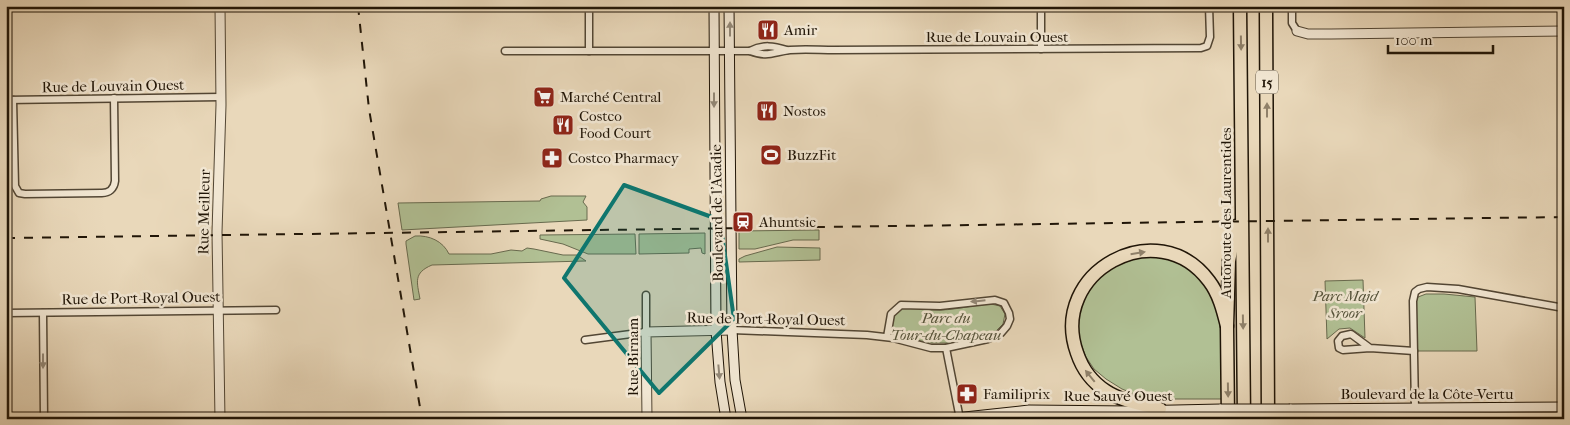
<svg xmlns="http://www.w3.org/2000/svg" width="1570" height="425" viewBox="0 0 1570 425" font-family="'IM FELL French Canon',serif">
	<rect width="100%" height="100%" fill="#e9d8ba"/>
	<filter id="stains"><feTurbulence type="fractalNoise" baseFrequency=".004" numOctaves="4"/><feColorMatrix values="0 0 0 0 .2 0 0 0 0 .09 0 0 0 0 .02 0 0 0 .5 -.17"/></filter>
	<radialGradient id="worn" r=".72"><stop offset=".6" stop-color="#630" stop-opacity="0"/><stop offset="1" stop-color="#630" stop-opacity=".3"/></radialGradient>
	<g fill="#b1c094" stroke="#686a4e">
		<polygon points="551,196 586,196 583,202 587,207 587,220 402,230 398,203 540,201 541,199"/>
		<polygon points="819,230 819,240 793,240 755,249 739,249 739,231"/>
		<polygon points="705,233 705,254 702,253 701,248 689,249 689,253 639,254 639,234"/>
		<polygon points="635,234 636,254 588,254 563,244 540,239 540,235"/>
		<path d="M415 236C429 235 443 241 449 254H491L511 250 522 251 527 248 534 249 563 255H577L586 261 432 265C413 273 417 282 420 299L414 300 406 244V241Z"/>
		<polygon points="777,247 820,248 820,260 739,262 739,259 745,256"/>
		<polygon points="1147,254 1182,263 1201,278 1215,300 1220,319 1223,399 1159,399 1139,396 1122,389 1106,379 1094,369 1086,357 1079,339 1077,322 1091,278 1105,267"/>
		<polygon points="1363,280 1365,338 1350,328 1339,329 1327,339 1325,281"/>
		<polygon points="1426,294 1444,294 1475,297 1477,351 1417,351 1416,302 1418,297"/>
		<path d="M991 304 1000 306 1005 314 1003 324 994 333 951 343H929L899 335C888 330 891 313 902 308 911 305 924 310 933 310 953 311 971 305 991 304Z"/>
	</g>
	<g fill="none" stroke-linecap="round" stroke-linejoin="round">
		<g stroke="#524634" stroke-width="9">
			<g id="minor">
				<polyline points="1041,6 1041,49"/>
				<polyline points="1292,6 1292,23 1297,31"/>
				<path d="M505 51H750C769 58 773 52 790 50 805 49 820 50 834 50L1201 48 1207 46 1210 37 1209 6"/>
				<polyline points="589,51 589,6"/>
				<path d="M750 51C763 44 774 46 787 50"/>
				<polyline points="6,100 221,97"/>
				<path d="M13 100 15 186 19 193 25 194 102 193C109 193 114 189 115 181L114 98"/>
				<polyline points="6,313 276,310"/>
				<polyline points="43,313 44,419"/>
				<polyline points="732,330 867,335 893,338 931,348 946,348 988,339 1001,333 1007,326 1010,319 1009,313 1004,303 995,300 940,306 901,305 891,314 887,337"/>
				<polyline points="585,340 646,332 646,295"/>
				<polyline points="946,348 960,419"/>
				<polyline points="1370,348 1351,334 1342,336 1338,341 1339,348 1343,350 1370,348 1414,351"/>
				<polyline points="1415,408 1413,301 1415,292 1419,289 1427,287 1458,289 1564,308"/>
			</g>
		</g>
		<g stroke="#524634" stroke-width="11">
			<g id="tertiary">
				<polyline points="1297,31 1308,34 1331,34 1564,31"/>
				<polyline points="220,419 217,232 221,105 220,6"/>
				<polyline points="647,419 646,332 732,330"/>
			</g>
		</g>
		<g stroke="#201507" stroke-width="11">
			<g id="secondary">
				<polyline points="714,6 716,331 720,382 726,419"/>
				<polyline points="729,6 732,330 735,380 742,419"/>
				<polyline points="1290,409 1564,407"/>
				<polyline points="946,419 1029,410 1130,411 1221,409"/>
				<polyline points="1417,419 1564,418"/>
			</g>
		</g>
		<g stroke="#201507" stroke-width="15">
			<g id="motorway">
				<polyline points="1240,6 1244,419"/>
				<polyline points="1266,6 1268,419"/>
				<path d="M1160 409C1142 404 1121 401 1106 391 1092 382 1082 368 1077 353 1048 272 1158 212 1209 281 1219 294 1223 310 1227 326"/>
				<polyline points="1228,419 1227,326 1229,261 1236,226"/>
			</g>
		</g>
		<use href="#minor" stroke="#f1e6d2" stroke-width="6"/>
		<use href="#tertiary" stroke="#f1e6d2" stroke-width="9"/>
		<use href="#secondary" stroke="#f1e6d2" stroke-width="9"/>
		<use href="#motorway" stroke="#e9d8ba" stroke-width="12"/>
		<g stroke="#201507" stroke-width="2" stroke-dasharray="9 9" stroke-linecap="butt">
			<polyline points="358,6 369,109 422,419"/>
			<polyline points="6,238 1564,217"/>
		</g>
		<g stroke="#201507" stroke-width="11" stroke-linecap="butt">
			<polyline id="secondary-bridge" points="1221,409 1290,409"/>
		</g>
		<use href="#secondary-bridge" stroke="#f1e6d2" stroke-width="9"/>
	</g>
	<defs><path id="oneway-solid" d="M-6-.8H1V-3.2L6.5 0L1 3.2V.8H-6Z" transform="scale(1.25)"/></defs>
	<g fill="#938877">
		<use href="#oneway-solid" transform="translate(730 29) rotate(-90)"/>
		<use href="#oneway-solid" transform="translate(714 100) rotate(90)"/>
		<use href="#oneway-solid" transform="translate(978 301) rotate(174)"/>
		<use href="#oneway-solid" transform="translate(43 361) rotate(90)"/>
		<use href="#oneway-solid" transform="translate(719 372) rotate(85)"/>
	</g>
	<g fill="#8f8069">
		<use href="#oneway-solid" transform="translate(1241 43) rotate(89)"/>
		<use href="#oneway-solid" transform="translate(1267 110) rotate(-90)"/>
		<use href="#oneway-solid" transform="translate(1268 235) rotate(-90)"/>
		<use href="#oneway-solid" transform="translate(1138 253) rotate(-9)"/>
		<use href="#oneway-solid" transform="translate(1243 322) rotate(89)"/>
		<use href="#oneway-solid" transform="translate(1090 376) rotate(-129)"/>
		<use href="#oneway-solid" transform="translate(1228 390) rotate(89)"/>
	</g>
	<path fill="#0f766e" fill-opacity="0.2" stroke="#0f766e" stroke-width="4" stroke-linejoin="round" d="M624 185 720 220 734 319 659 393 564 278Z"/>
	<defs>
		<g id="restaurant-square" transform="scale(1.125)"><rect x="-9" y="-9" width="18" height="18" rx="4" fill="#8f2418" stroke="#f1e6d2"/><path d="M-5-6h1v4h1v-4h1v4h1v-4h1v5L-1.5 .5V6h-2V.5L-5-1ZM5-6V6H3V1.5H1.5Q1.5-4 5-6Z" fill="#fff"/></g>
		<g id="supermarket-square" transform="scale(1.125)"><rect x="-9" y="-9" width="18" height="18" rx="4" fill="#8f2418" stroke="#f1e6d2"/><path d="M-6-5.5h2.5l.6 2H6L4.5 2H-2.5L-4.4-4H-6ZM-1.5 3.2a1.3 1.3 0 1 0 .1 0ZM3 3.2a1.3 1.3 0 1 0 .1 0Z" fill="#fff"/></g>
		<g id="stadium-square" transform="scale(1.125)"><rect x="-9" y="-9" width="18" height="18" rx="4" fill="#8f2418" stroke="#f1e6d2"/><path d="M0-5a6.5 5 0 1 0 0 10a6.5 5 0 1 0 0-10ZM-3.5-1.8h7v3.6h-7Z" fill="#fff"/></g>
		<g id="pharmacy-square" transform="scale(1.125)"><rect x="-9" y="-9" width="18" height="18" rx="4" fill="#8f2418" stroke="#f1e6d2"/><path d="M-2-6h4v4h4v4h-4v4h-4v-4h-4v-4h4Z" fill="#fff"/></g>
		<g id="station-square" transform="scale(1.125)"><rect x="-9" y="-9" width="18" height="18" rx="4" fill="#8f2418" stroke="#f1e6d2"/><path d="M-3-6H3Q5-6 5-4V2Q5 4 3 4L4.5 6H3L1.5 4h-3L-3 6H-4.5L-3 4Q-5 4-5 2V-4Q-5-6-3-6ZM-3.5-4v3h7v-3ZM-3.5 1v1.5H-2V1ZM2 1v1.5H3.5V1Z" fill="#fff"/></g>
	</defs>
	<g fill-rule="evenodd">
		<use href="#restaurant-square" x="768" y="30"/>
		<use href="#supermarket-square" x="544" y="97"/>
		<use href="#restaurant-square" x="767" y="111"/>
		<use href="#restaurant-square" x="563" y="125"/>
		<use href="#stadium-square" x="771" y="155"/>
		<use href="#pharmacy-square" x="552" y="158"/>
		<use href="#station-square" x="743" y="222"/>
		<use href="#pharmacy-square" x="967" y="394"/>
	</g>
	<g text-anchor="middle" stroke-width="5" stroke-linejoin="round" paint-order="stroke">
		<rect fill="#f1e6d2" stroke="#5f5444" stroke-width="1" x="1256" y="70.5" width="22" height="23" rx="4"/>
		<g font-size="14" font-weight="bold" fill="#201507">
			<text x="1267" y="87">15</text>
		</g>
		<g font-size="15" fill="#201507" stroke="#f1e6d2" text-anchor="start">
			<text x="784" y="35">Amir</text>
			<text x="560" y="102">Marché Central</text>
			<text x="783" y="116">Nostos</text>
			<text x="579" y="121">Costco<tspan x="579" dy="17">Food Court</tspan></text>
			<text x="787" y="160">BuzzFit</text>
			<text x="568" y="163">Costco Pharmacy</text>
			<text x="759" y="227">Ahuntsic</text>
			<text x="983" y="399">Familiprix</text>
		</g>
		<g font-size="15" fill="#201507" stroke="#f1e6d2">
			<text x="997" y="42">Rue de Louvain Ouest</text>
			<text transform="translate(113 86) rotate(-1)" y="5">Rue de Louvain Ouest</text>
			<text transform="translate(204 212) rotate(-89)" y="5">Rue Meilleur</text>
			<text transform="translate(717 213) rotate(-91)" y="5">Boulevard de l'Acadie</text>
			<text transform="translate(1226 213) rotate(-90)" y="5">Autoroute des Laurentides</text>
			<text transform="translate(141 298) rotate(-1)" y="5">Rue de Port-Royal Ouest</text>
			<text transform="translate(766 319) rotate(1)" y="5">Rue de Port-Royal Ouest</text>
			<text transform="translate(633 357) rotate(-90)" y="5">Rue Birnam</text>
			<text x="1427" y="399">Boulevard de la Côte-Vertu</text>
			<text x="1118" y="401">Rue Sauvé Ouest</text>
		</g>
		<g font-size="15" font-style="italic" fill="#535138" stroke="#f1e6d2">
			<text x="1345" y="301">Parc Majd<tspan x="1345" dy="17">Sroor</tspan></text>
			<text x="946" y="323">Parc du<tspan x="946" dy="17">Tour-du-Chapeau</tspan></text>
		</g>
	</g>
	<rect width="1570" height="425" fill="none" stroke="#e9d8ba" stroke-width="25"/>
	<rect x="8" y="8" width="1555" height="410" fill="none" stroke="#201507" stroke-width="2.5"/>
	<rect x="12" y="12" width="1545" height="400" fill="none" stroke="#201507"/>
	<path d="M1388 45v8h105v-8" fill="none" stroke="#201507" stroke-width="2.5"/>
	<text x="1395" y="45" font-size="15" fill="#201507" stroke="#f1e6d2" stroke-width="4" paint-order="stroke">100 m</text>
	<rect width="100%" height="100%" filter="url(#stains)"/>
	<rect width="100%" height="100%" fill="url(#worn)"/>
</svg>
